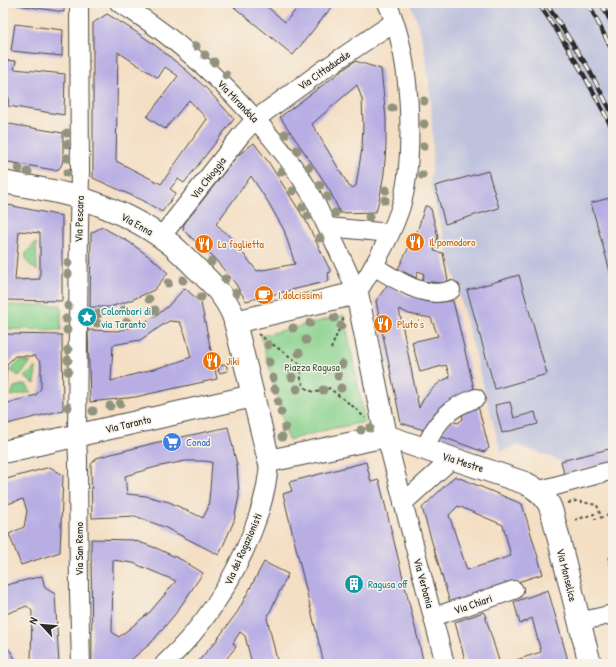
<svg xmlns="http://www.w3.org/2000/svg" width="616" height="667" viewBox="0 0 616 667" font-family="'Patrick Hand',sans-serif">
	<rect width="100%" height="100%" fill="#f7f3e8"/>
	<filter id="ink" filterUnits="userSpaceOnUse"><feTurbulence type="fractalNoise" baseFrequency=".025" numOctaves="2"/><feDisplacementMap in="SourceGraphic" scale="8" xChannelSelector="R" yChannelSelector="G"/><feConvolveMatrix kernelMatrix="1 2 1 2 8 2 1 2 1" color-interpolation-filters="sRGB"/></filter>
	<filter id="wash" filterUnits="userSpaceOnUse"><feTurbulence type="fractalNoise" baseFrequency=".012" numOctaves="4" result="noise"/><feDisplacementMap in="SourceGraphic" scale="16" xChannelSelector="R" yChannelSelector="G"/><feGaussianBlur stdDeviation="0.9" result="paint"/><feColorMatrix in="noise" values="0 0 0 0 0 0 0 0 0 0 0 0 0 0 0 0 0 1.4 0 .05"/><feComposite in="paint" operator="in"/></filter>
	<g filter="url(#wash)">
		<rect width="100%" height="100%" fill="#f4dfc4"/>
		<path fill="#bfc2dd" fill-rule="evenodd" d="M411 3H613V448L561 461 517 445 501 452 430 184 433 150 431 102 426 58 422 38ZM488 171 499 209 446 224 435 187ZM510 402 514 418 535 412 538 424 503 433 496 405Z"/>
		<g fill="#89d28e" stroke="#5a7e5c">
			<polygon points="36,242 37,271 26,261 26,253"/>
			<polygon points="3,305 61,305 61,330 3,329"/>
			<polygon points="344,315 365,422 330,429 288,440 261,336"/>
			<polygon points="20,361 31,362 19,376 10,370"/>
			<polygon points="36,367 35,384 24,377"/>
			<polygon points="26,384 31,392 11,396 14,387"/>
		</g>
		<g id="blocks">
			<g fill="#b8aee4" fill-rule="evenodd">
				<polygon points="17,3 64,3 64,12 17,5"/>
				<polygon points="229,3 263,3 285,22 302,3 335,3 293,55"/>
				<path d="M107 14 130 28 151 42 185 69 206 88 234 119 184 183 178 179 170 189 176 193 162 212 144 201 93 178V23ZM118 52 158 78 165 67 178 76 147 117 165 129 189 100 207 119 161 184 116 161Z"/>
				<polygon points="15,24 63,30 62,56 11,51"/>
				<polygon points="3,60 16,61 14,69 65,74 64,115 8,106 9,97 3,96"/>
				<path d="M355 61 381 69 386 119V146L384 173 380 196 376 212 340 213 331 193 320 175 280 117ZM357 85 362 99 363 124 362 148 356 186 352 188 349 186 312 124Z"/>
				<polygon points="3,123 63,133 63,159 62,164 59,169 54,170 3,161"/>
				<path d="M254 143 269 163 306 221 331 272 328 273 329 281 246 301 235 283 214 258 183 230 184 224 237 156ZM251 176 268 202 284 230 295 264 257 271 230 237 216 224Z"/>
				<polygon points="488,171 499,208 445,224 435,186"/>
				<polygon points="613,197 613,282 591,203"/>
				<path d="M3 204 62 216V301L3 300ZM19 231 40 233V279L15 280Z"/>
				<polygon points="425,206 427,206 431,209 438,237 434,251 443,253 448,281 442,283 422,281 424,274 418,271 416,278 398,269 418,229"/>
				<polygon points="102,227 129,242 154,260 168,273 154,290 129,301 110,307 90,307 91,233"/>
				<polygon points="519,275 547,374 495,389 467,290"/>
				<path d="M388 284 393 288 408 296 421 299 439 301H453L474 389V393L427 431 401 423 376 301ZM399 309 409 314 431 318 438 336 412 342 420 372 446 365 450 377 440 382 433 388 423 400 419 408Z"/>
				<path d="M185 288 201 303 217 379 135 397 90 402 88 330 117 331 137 326 156 316 167 307ZM169 321 180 322 185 334 191 357 175 363 111 381 113 345 140 340Z"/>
				<path d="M3 334 62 335 63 410 3 425ZM15 356H35L41 363V388L36 395 5 404 7 364Z"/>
				<polygon points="226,364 228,371 219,373 218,366"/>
				<polygon points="510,402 514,418 535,412 538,424 502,433 495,405"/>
				<polygon points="478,406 489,448 484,452 440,436 451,421 458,423 463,419 462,413"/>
				<path d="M228 427 237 465 239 496 234 521 219 555 164 527 135 516 92 518 91 465 96 458 154 443ZM185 461H204L212 462 210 490 208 508 203 518 169 502 146 496 127 494 125 476 156 467Z"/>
				<polygon points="613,448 613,462 564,474 561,461"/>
				<polygon points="366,462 371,482 379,480 424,664 324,664 283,494 292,491 289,482"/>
				<polygon points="50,467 63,475 60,552 21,565 9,534 24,527 27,511 23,499 4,505 3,503 3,480"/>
				<path d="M455 476 522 504 543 574 450 603 422 508ZM458 506 503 525 511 556 467 570 449 515Z"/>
				<path d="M91 539 133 540 156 548 182 560 203 573 176 613 151 643 126 664H92ZM113 560 133 563 176 581 150 612 119 637 112 632Z"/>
				<polygon points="613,556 613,574 608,558"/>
				<polygon points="264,562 288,574 267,618 278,664 252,664 245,636 240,632 233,643 236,647 222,664 196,664 216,641 238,611"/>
				<polygon points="42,576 45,588 55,594 59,664 31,664 32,611 27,606 3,615 3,586"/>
				<polygon points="548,590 569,664 504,664 541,652 532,618 520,624 514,602"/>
				<polygon points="484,612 500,664 466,664 455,622"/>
				<polygon points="3,643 11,652 18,664 3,664"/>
			</g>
		</g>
	</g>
	<g filter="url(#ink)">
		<use href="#blocks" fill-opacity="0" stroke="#494642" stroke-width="1"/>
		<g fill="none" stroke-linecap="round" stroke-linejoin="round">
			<g stroke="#494642" stroke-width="20">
				<g id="minor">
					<polyline points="79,3 80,170 79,226 77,435 78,460 79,594 81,664"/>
					<path d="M119 3C162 28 200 61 234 96 263 126 290 158 311 194 316 203 320 212 324 221 336 245 347 269 357 293"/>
					<polyline points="328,227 390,233"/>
					<polyline points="161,237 241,135 256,119 268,110 323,70 394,22"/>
					<path d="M373 266C395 278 425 301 451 290"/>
					<path d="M357 293C373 268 389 241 399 212 406 193 408 173 409 152 411 105 407 46 387 3"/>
					<polyline points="386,436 445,664"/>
					<path d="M425 449C431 433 441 417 455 408 461 404 469 401 476 398"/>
					<polyline points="537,491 613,470"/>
					<polyline points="403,503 453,458"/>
					<polyline points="433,617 514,590"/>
					<polyline points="579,622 613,614"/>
					<path d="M164 664C205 626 233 582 253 530 262 507 268 485 269 461"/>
				</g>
			</g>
			<g stroke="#494642" stroke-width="24">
				<g id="major">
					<path d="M3 182C29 187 55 190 80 198 112 208 145 224 172 245 180 252 188 260 196 268 211 282 227 298 234 318L269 461 386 436"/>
					<polyline points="235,322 357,293 386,436"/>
					<path d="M386 436 525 483C538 489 548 498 552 512L590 664"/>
					<polyline points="3,452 253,396"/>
				</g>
			</g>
			<g stroke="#494642" stroke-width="2" stroke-dasharray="3 3" stroke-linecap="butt">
				<path d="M258 334 303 366C302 370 300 374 301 378 303 393 319 395 329 388L355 408 365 418"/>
				<polyline points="331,349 344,317"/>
				<polyline points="568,503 576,501 597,505 601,517"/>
				<polyline points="575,520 594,514 595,519 613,514"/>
			</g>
			<use href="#minor" stroke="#fff" stroke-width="18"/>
			<use href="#major" stroke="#fff" stroke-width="22"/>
			<g stroke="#2b2b2b" stroke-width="4.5">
				<g id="rail">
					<path d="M538 3C567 43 591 86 613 130"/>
					<polyline points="546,3 587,66 613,115"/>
					<polyline points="588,3 613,52"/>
					<polyline points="601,3 613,26"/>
				</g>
			</g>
			<use href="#rail" stroke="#f7f3e8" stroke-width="3" stroke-dasharray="9" stroke-linecap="butt"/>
		</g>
		<g fill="#92937e">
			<circle cx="196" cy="46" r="4.5"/>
			<circle cx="205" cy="55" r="4.5"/>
			<circle cx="214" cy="62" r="4.5"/>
			<circle cx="226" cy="75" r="4.5"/>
			<circle cx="424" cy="101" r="4.5"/>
			<circle cx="392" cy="108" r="4.5"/>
			<circle cx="424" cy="124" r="4.5"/>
			<circle cx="67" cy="133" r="4.5"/>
			<circle cx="285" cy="134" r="4.5"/>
			<circle cx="67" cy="144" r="4.5"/>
			<circle cx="424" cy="146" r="4.5"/>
			<circle cx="297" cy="150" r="4.5"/>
			<circle cx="67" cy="158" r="4.5"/>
			<circle cx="309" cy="167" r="4.5"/>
			<circle cx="19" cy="169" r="4.5"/>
			<circle cx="28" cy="172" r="4.5"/>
			<circle cx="281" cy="172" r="4.5"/>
			<circle cx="67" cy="173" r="4.5"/>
			<circle cx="422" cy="175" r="4.5"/>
			<circle cx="320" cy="185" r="4.5"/>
			<circle cx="386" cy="190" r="4.5"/>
			<circle cx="293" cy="191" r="4.5"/>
			<circle cx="327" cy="197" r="4.5"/>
			<circle cx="385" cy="200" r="4.5"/>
			<circle cx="303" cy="207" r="4.5"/>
			<circle cx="335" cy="213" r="4.5"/>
			<circle cx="308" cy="216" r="4.5"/>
			<circle cx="369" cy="217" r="4.5"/>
			<circle cx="320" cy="238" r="4.5"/>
			<circle cx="211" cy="262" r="4.5"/>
			<circle cx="68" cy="263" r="4.5"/>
			<circle cx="68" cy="274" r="4.5"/>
			<circle cx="225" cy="279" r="4.5"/>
			<circle cx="183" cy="280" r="4.5"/>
			<circle cx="168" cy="283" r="4.5"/>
			<circle cx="236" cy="293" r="4.5"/>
			<circle cx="201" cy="297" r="4.5"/>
			<circle cx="149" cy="299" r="4.5"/>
			<circle cx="68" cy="306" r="4.5"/>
			<circle cx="124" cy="310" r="4.5"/>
			<circle cx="155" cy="310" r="4.5"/>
			<circle cx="98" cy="314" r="4.5"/>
			<circle cx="334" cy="318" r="4.5"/>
			<circle cx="66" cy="319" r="4.5"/>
			<circle cx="127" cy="322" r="4.5"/>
			<circle cx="97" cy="323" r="4.5"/>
			<circle cx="310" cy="323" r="4.5"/>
			<circle cx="341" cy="326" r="4.5"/>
			<circle cx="293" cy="328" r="4.5"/>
			<circle cx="67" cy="330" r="4.5"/>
			<circle cx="306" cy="340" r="4.5"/>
			<circle cx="268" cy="345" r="4.5"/>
			<circle cx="68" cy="350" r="4.5"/>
			<circle cx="299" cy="353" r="4.5"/>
			<circle cx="68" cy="360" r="4.5"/>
			<circle cx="269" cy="362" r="4.5"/>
			<circle cx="342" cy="364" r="4.5"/>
			<circle cx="288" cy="368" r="4.5"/>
			<circle cx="68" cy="371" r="4.5"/>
			<circle cx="338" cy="376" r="4.5"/>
			<circle cx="292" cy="377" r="4.5"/>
			<circle cx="273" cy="378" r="4.5"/>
			<circle cx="341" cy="388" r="4.5"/>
			<circle cx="275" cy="389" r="4.5"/>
			<circle cx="297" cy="389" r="4.5"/>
			<circle cx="323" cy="390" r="4.5"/>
			<circle cx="278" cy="402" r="4.5"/>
			<circle cx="120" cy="404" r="4.5"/>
			<circle cx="110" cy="406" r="4.5"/>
			<circle cx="68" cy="407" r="4.5"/>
			<circle cx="93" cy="411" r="4.5"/>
			<circle cx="281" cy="412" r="4.5"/>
			<circle cx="285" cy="428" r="4.5"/>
			<circle cx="370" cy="428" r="4.5"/>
			<circle cx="361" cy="430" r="4.5"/>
			<circle cx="282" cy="437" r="4.5"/>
		</g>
	</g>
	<defs>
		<g id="restaurant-disc" transform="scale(1)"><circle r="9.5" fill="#e8710a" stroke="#f7f3e8"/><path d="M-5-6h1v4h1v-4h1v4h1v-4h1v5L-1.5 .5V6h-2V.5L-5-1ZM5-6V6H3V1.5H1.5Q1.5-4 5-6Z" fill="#fff"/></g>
		<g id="cafe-disc" transform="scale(1)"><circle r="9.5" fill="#e8710a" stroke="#f7f3e8"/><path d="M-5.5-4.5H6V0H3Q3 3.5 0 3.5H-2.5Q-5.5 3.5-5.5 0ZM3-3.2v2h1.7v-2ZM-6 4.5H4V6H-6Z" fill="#fff"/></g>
		<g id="sight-disc" transform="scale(1)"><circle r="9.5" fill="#0f9aa8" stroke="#f7f3e8"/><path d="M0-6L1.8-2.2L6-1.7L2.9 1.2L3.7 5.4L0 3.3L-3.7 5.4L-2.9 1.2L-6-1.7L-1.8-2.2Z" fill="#fff"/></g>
		<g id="supermarket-disc" transform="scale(1)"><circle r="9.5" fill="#3f7fe0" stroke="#f7f3e8"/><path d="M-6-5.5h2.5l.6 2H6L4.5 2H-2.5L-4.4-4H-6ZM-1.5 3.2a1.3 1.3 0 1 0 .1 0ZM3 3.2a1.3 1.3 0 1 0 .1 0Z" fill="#fff"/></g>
		<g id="building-disc" transform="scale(1)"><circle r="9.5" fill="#0f9aa8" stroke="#f7f3e8"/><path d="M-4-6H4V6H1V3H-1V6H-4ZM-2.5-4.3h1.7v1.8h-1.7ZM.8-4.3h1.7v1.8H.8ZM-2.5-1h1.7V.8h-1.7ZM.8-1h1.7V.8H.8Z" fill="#fff"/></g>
	</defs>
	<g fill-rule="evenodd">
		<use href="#restaurant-disc" x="415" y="242"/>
		<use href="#restaurant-disc" x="204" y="244"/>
		<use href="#cafe-disc" x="264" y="295"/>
		<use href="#sight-disc" x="87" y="317"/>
		<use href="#restaurant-disc" x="383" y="324"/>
		<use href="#restaurant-disc" x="212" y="361"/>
		<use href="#supermarket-disc" x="172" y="442"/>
		<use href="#building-disc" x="354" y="584"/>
	</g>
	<g text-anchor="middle" stroke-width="3" stroke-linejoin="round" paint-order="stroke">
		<g font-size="11" fill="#2b2b2b" stroke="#f7f3e8">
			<text transform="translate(324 70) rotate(-35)" y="4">Via Cittaducale</text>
			<text transform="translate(238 101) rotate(46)" y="4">Via Mirandola</text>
			<text transform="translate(208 178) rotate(-52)" y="4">Via Chioggia</text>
			<text transform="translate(79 219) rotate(-88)" y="4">Via Pescara</text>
			<text transform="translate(137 224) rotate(29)" y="4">Via Enna</text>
			<text transform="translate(128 424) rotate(-13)" y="4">Via Taranto</text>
			<text transform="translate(463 462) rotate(18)" y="4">Via Mestre</text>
			<text transform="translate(79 549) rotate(-90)" y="4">Via San Remo</text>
			<text transform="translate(243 549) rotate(-66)" y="4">Via dei Rogazionisti</text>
			<text transform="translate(567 575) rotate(76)" y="4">Via Monselice</text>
			<text transform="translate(424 583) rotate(75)" y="4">Via Verbania</text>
			<text transform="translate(473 604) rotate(-19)" y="4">Via Chiari</text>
		</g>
		<g font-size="11" fill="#c56008" stroke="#f7f3e8" text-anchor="start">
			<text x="429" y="246">Il pomodoro</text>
			<text x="218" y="248">La foglietta</text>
			<text x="278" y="299">I dolcissimi</text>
			<text x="397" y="328">Pluto's</text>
			<text x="226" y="365">Jiki</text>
		</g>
		<g font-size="11" fill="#0d838f" stroke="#f7f3e8" text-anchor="start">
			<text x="101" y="315">Colombari di<tspan x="101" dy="13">via Taranto</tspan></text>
			<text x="368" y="588">Ragusa off</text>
		</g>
		<g font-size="11" fill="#425544" stroke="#f7f3e8">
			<text x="312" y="371">Piazza Ragusa</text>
		</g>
		<g font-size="11" fill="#366cbe" stroke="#f7f3e8" text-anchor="start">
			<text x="186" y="446">Conad</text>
		</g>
	</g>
	<rect width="616" height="667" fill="none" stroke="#f7f3e8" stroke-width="16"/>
	<g transform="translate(42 625) rotate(296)" stroke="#f7f3e8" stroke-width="3" paint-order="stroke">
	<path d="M0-3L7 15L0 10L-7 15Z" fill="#2b2b2b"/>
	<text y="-6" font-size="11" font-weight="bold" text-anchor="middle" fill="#2b2b2b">N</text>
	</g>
</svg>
